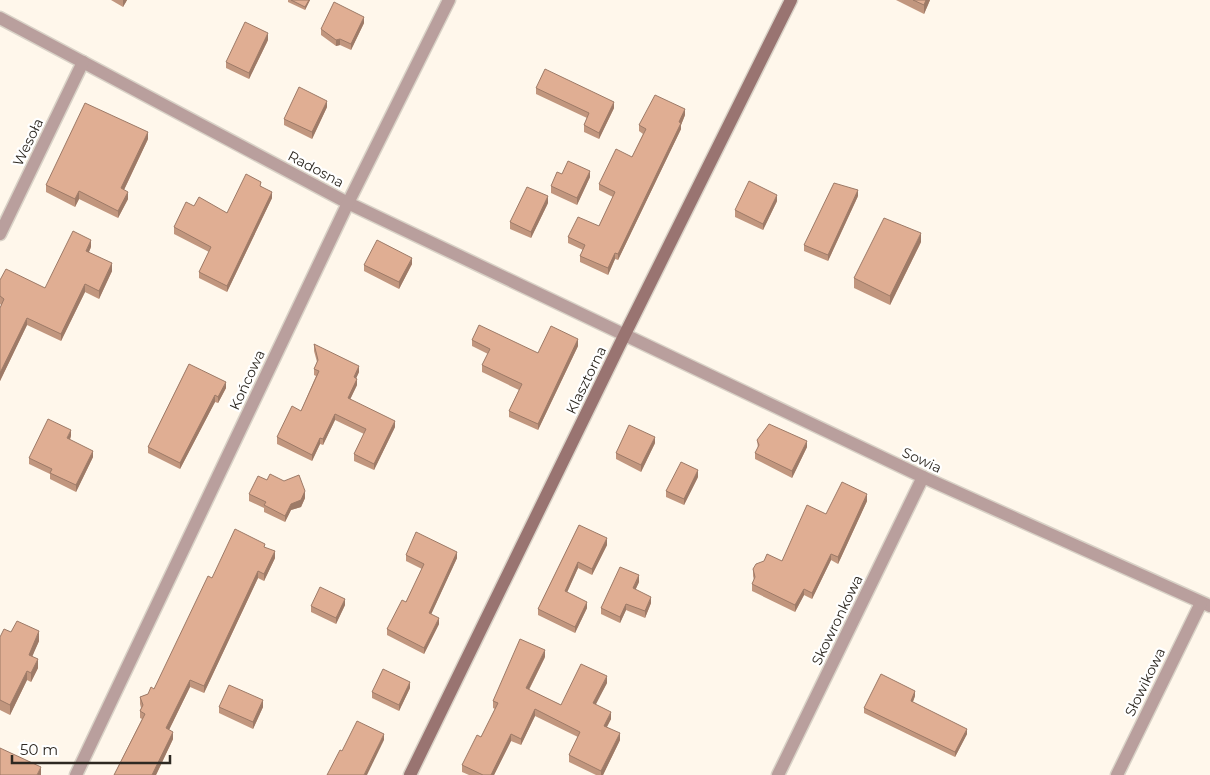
<svg xmlns="http://www.w3.org/2000/svg" width="1210" height="775" viewBox="0 0 1210 775" font-family="Montserrat,sans-serif">
	<rect width="100%" height="100%" fill="#fff7eb"/>
	<g fill="none" stroke-linecap="round" stroke-linejoin="round">
		<g stroke="#d9d2c7" stroke-width="15">
			<g id="street">
				<polyline points="0,18 348,203 923,477 1210,606"/>
				<polyline points="0,234 83,62"/>
				<polyline points="76,775 348,203 449,0"/>
				<polyline points="778,775 923,477"/>
				<polyline points="1117,775 1201,603"/>
			</g>
		</g>
		<g stroke="#d9d2c7" stroke-width="15">
			<polyline id="secondary" points="410,775 624,336 791,0"/>
		</g>
		<use href="#street" stroke="#b99f9d" stroke-width="12"/>
		<use href="#secondary" stroke="#997471" stroke-width="12"/>
	</g>
	<g fill="#c1967e">
		<polygon points="111,0 127,0 123,7"/>
		<polygon points="288,0 310,0 305,10 288,2"/>
		<polygon points="896,0 930,0 924,14"/>
		<polygon points="364,23 351,50 340,45 336,46 321,35 321,29"/>
		<polygon points="268,40 249,79 226,68 226,62"/>
		<polygon points="536,88 614,108 599,139 584,132 584,125 587,118 536,94"/>
		<polygon points="327,107 312,139 284,125 284,119"/>
		<polygon points="685,115 681,125 681,129 618,260 615,259 608,275 580,262 580,256 583,250 568,243 568,237 599,226 613,197 599,190 599,184 632,157 643,134 639,131 639,125"/>
		<polygon points="148,139 124,190 128,199 118,218 79,199 75,207 46,192 46,185"/>
		<polygon points="562,174 590,177 577,205 551,193 551,186"/>
		<polygon points="261,186 272,198 227,292 199,278 199,272 209,252 174,234 174,227 194,206 227,213"/>
		<polygon points="858,196 828,261 804,251 804,245"/>
		<polygon points="777,201 763,230 735,217 735,210"/>
		<polygon points="548,203 531,238 510,229 510,222"/>
		<polygon points="921,242 890,305 854,288 854,278"/>
		<polygon points="91,247 89,252 112,271 99,299 85,292 61,341 27,325 0,381 0,308 1,305 0,304 0,280 45,288"/>
		<polygon points="412,264 399,289 364,271 364,265"/>
		<polygon points="472,340 538,353 578,346 538,430 509,417 509,411 519,390 482,372 482,365 488,354 472,346"/>
		<polygon points="314,344 359,372 356,378 357,385 350,399 395,427 374,470 354,461 354,454 364,434 335,420 323,445 320,444 312,461 277,444 277,437 301,411 316,376 314,375 314,369 317,362 314,351"/>
		<polygon points="189,364 226,388 218,403 215,402 180,469 148,453 148,447"/>
		<polygon points="71,436 70,440 93,457 76,492 50,479 50,474 29,464 29,458"/>
		<polygon points="757,440 807,447 792,478 755,459 755,453 758,448"/>
		<polygon points="655,443 641,472 616,459 616,453"/>
		<polygon points="698,477 684,505 666,497 666,491"/>
		<polygon points="249,494 305,498 301,507 291,510 285,522 264,512 264,508 249,501"/>
		<polygon points="867,501 838,564 831,560 812,599 804,595 795,612 752,591 752,584 754,580 753,576 753,569 782,561 826,514"/>
		<polygon points="579,525 607,545 592,575 578,568 567,592 587,608 575,633 538,615 538,609"/>
		<polygon points="265,547 275,558 264,581 258,578 204,693 190,687 169,730 173,739 156,775 114,775 142,719 140,718 140,711 141,708 140,704 140,697 148,694 154,689 212,578"/>
		<polygon points="406,555 457,558 431,614 439,624 424,654 387,635 387,629 406,602 422,569 406,561"/>
		<polygon points="639,582 635,590 651,603 645,618 626,610 620,623 601,614 601,608"/>
		<polygon points="345,605 336,624 311,612 311,606"/>
		<polygon points="11,632 39,641 32,656 38,668 31,682 27,680 10,715 0,710 0,637"/>
		<polygon points="545,657 529,690 561,705 607,683 595,704 611,719 607,727 620,740 603,775 596,775 569,762 569,755 578,737 535,716 521,745 511,741 494,775 469,775 462,772 462,765 481,737 495,709 493,708 493,701"/>
		<polygon points="410,688 399,711 372,698 372,692"/>
		<polygon points="915,696 913,702 967,734 955,757 864,713 864,708"/>
		<polygon points="219,707 263,707 253,729 219,713"/>
	</g>
	<g fill="#9d7a67">
		<polygon points="123,0 127,0 123,7"/>
		<polygon points="309,0 310,0 305,10 305,7"/>
		<polygon points="926,0 930,0 924,14 924,5"/>
		<polygon points="364,17 364,23 351,50 351,44"/>
		<polygon points="268,33 268,40 249,79 249,73"/>
		<polygon points="340,39 340,45 336,46 336,40"/>
		<polygon points="327,101 327,107 312,139 312,132"/>
		<polygon points="614,102 614,108 599,139 599,133"/>
		<polygon points="685,109 685,115 681,125 681,129 618,260 618,254"/>
		<polygon points="148,132 148,139 121,196 121,188"/>
		<polygon points="590,171 590,177 577,205 577,198"/>
		<polygon points="858,190 858,196 828,261 828,255"/>
		<polygon points="79,191 79,199 75,207 75,199"/>
		<polygon points="128,192 128,199 118,218 118,211"/>
		<polygon points="272,192 272,198 227,292 227,286"/>
		<polygon points="777,195 777,201 763,230 763,224"/>
		<polygon points="548,196 548,203 531,238 531,232"/>
		<polygon points="921,233 921,242 890,305 890,296"/>
		<polygon points="91,240 91,247 86,258 86,251"/>
		<polygon points="615,253 615,259 608,275 608,268"/>
		<polygon points="412,258 412,264 399,289 399,282"/>
		<polygon points="112,263 112,271 99,299 99,291"/>
		<polygon points="85,284 85,292 61,341 61,334"/>
		<polygon points="27,318 27,325 0,381 0,373"/>
		<polygon points="578,339 578,346 538,430 538,424"/>
		<polygon points="359,366 359,372 354,383 354,377"/>
		<polygon points="357,379 357,385 348,404 348,398"/>
		<polygon points="226,382 226,388 218,403 218,397"/>
		<polygon points="215,395 215,402 180,469 180,463"/>
		<polygon points="335,414 335,420 323,445 323,439"/>
		<polygon points="395,421 395,427 374,470 374,464"/>
		<polygon points="71,430 71,436 67,445 67,438"/>
		<polygon points="655,437 655,443 641,472 641,465"/>
		<polygon points="320,438 320,444 312,461 312,455"/>
		<polygon points="807,441 807,447 792,478 792,471"/>
		<polygon points="93,451 93,457 76,492 76,485"/>
		<polygon points="698,470 698,477 684,505 684,499"/>
		<polygon points="305,491 305,498 301,507 291,510 285,522 285,516 291,504"/>
		<polygon points="867,494 867,501 838,564 838,557"/>
		<polygon points="607,538 607,545 592,575 592,569"/>
		<polygon points="275,551 275,558 264,581 264,574"/>
		<polygon points="457,552 457,558 429,619 429,613"/>
		<polygon points="831,554 831,560 812,599 812,593"/>
		<polygon points="578,562 578,568 565,597 565,591"/>
		<polygon points="258,571 258,578 204,693 204,686"/>
		<polygon points="639,575 639,582 633,595 633,588"/>
		<polygon points="804,589 804,595 795,612 795,605"/>
		<polygon points="651,597 651,603 645,618 645,611"/>
		<polygon points="345,599 345,605 336,624 336,618"/>
		<polygon points="587,602 587,608 575,633 575,627"/>
		<polygon points="626,604 626,610 620,623 620,617"/>
		<polygon points="439,618 439,624 424,654 424,648"/>
		<polygon points="39,631 39,641 29,664 29,655"/>
		<polygon points="545,650 545,657 526,695 526,688"/>
		<polygon points="38,659 38,668 31,682 31,673"/>
		<polygon points="27,671 27,680 10,715 10,705"/>
		<polygon points="607,676 607,683 593,710 593,703"/>
		<polygon points="190,680 190,687 166,736 166,728"/>
		<polygon points="410,682 410,688 399,711 399,705"/>
		<polygon points="915,691 915,696 911,706 911,701"/>
		<polygon points="263,700 263,707 253,729 253,722"/>
		<polygon points="535,709 535,716 521,745 521,739"/>
		<polygon points="611,712 611,719 604,732 604,726"/>
		<polygon points="967,729 967,734 955,757 955,752"/>
		<polygon points="173,732 173,739 156,775 152,775"/>
		<polygon points="620,733 620,740 603,775 601,775 601,771"/>
		<polygon points="384,734 384,740 367,775 364,775"/>
		<polygon points="511,734 511,741 494,775 491,775"/>
		<polygon points="41,767 41,775 37,775"/>
	</g>
	<g fill="#e0ae93" stroke="#9d7a67">
		<polygon points="291,0 309,0 305,7"/>
		<polygon points="913,0 926,0 924,5"/>
		<polygon points="334,2 364,17 351,44 340,39 336,40 321,29"/>
		<polygon points="245,22 268,33 249,73 226,62"/>
		<polygon points="545,69 614,102 599,133 584,125 589,113 536,88"/>
		<polygon points="299,87 327,101 312,132 284,119"/>
		<polygon points="655,95 685,109 679,122 681,123 618,254 615,253 608,268 580,256 585,245 568,237 578,217 599,226 615,192 599,184 616,149 632,157 646,129 639,125"/>
		<polygon points="85,103 148,132 121,188 128,192 118,211 79,191 75,199 46,185"/>
		<polygon points="568,161 590,171 577,198 551,186 557,172 562,174"/>
		<polygon points="246,174 261,182 260,186 272,192 227,286 199,272 211,247 174,227 186,202 194,206 199,197 227,213"/>
		<polygon points="749,181 777,195 763,224 735,210"/>
		<polygon points="834,183 858,190 828,255 804,245"/>
		<polygon points="527,187 548,196 531,232 510,222"/>
		<polygon points="884,218 921,233 890,296 854,278"/>
		<polygon points="73,231 91,240 86,251 112,263 99,291 85,284 61,334 27,318 0,373 0,308 4,299 0,296 0,280 6,269 45,288"/>
		<polygon points="377,240 412,258 399,282 364,265"/>
		<polygon points="479,325 538,353 551,326 578,339 538,424 509,411 522,384 482,365 490,349 472,340"/>
		<polygon points="314,344 359,366 354,377 357,379 348,398 395,421 374,464 354,454 366,429 335,414 323,439 320,438 312,455 277,437 292,406 301,411 319,371 314,369 318,360"/>
		<polygon points="189,364 226,382 218,397 215,395 180,463 148,447"/>
		<polygon points="48,419 71,430 67,438 93,451 76,485 50,473 52,469 29,458"/>
		<polygon points="769,424 807,441 792,471 755,453 759,445 757,440"/>
		<polygon points="629,425 655,437 641,465 616,453"/>
		<polygon points="681,462 698,470 684,499 666,491"/>
		<polygon points="270,474 284,481 299,475 305,491 301,500 291,504 285,516 264,505 266,502 249,494 258,476 267,480"/>
		<polygon points="842,482 867,494 838,557 831,554 812,593 804,589 795,605 752,584 755,577 753,569 756,564 764,561 767,554 782,561 807,505 826,514"/>
		<polygon points="579,525 607,538 592,569 578,562 565,591 587,602 575,627 538,609"/>
		<polygon points="235,529 265,544 264,547 275,551 264,574 258,571 204,686 190,680 166,728 173,732 152,775 114,775 145,714 140,711 143,705 140,697 148,694 151,687 154,689 208,576 212,578"/>
		<polygon points="416,532 457,552 429,613 439,618 424,648 387,629 402,600 406,602 424,564 406,555"/>
		<polygon points="620,567 639,575 633,588 651,597 645,611 626,604 620,617 601,608"/>
		<polygon points="320,587 345,599 336,618 311,606"/>
		<polygon points="17,621 39,631 29,655 38,659 31,673 27,671 10,705 0,700 0,637 4,629 11,632"/>
		<polygon points="520,639 545,650 526,688 561,705 581,664 607,676 593,703 611,712 604,726 620,733 601,771 569,755 580,732 535,709 521,739 511,734 491,775 483,775 462,765 477,735 481,737 498,703 493,701"/>
		<polygon points="383,669 410,682 399,705 372,692"/>
		<polygon points="881,674 915,691 911,701 967,729 955,752 864,708"/>
		<polygon points="229,685 263,700 253,722 219,707"/>
		<polygon points="357,721 384,734 364,775 327,775 340,750 342,751"/>
		<polygon points="0,748 41,767 37,775 0,775"/>
	</g>
	<g text-anchor="middle" stroke-width="4.5" stroke-linejoin="round" paint-order="stroke">
		<g font-size="14" fill="#2e2922" stroke="#fff">
			<text transform="translate(28 142) rotate(-64)" y="5">Wesoła</text>
			<text transform="translate(316 169) rotate(28)" y="5">Radosna</text>
			<text transform="translate(247 380) rotate(-65)" y="5">Końcowa</text>
			<text transform="translate(586 380) rotate(-64)" y="5">Klasztorna</text>
			<text transform="translate(922 460) rotate(25)" y="5">Sowia</text>
			<text transform="translate(837 620) rotate(-64)" y="5">Skowronkowa</text>
			<text transform="translate(1145 682) rotate(-64)" y="5">Słowikowa</text>
		</g>
	</g>
	<path d="M12 755v8h158v-8" fill="none" stroke="#2e2922" stroke-width="2.5"/>
	<text x="20" y="755" font-size="15" fill="#2e2922" stroke="#ffffff" stroke-width="4" paint-order="stroke">50 m</text>
</svg>
